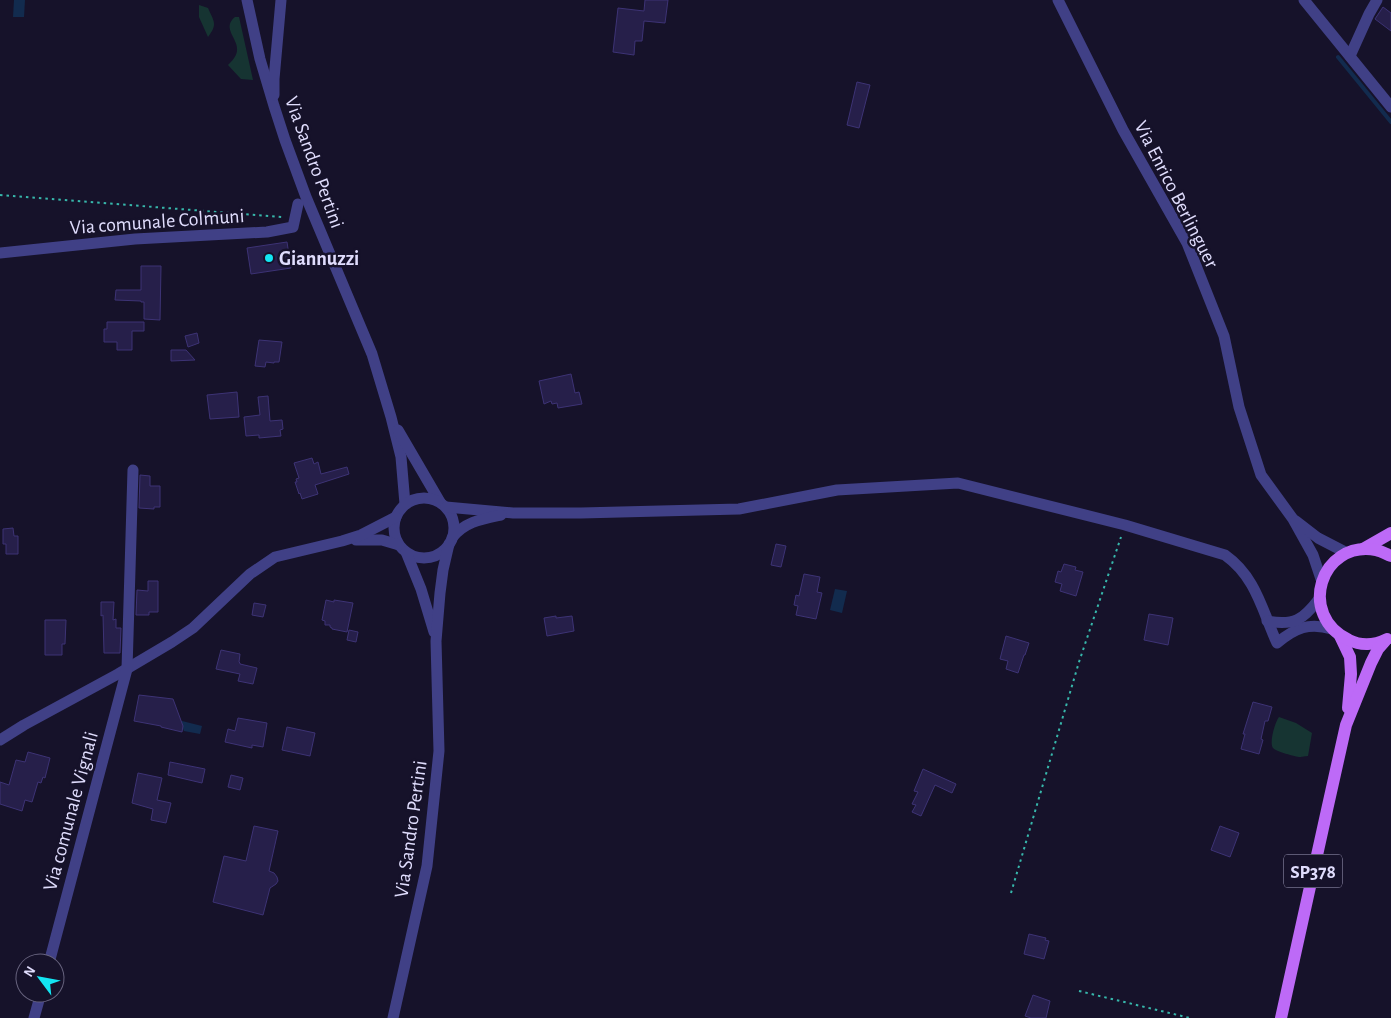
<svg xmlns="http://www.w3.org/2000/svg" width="1391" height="1018" viewBox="0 0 1391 1018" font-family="'Alegreya Sans',sans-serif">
	<rect width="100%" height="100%" fill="#16122a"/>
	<g fill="#163432">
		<path d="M199 5 208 8C214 22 218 24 208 37L199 17Z"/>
		<path d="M235 17H239L253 80 241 79 228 65C232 61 236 57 237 51 239 39 221 28 235 17Z"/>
		<path d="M1279 717 1296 723 1312 733 1308 756C1306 756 1301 757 1300 757 1296 757 1275 751 1273 748 1269 743 1275 722 1279 717Z"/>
	</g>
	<g fill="#122b4e">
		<polygon points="14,0 25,0 24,17 13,17"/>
		<polygon points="835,589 847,591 842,613 830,610"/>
		<polygon points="182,721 202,726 200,734 184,731 181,724"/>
	</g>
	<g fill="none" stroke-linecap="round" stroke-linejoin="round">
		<polyline stroke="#122b4e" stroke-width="4" points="1338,57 1391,122"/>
	</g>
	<g fill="#261f4a" stroke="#3d3375">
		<polygon points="645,0 668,0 665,23 644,21 642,41 635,41 634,55 613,52 618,8 644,11"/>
		<polygon points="1383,7 1391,13 1391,31 1375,19"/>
		<polygon points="857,82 870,85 859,128 847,125"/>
		<polygon points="287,242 291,268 251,274 247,248"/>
		<polygon points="141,266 161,266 160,320 144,319 144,302 141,302 141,301 115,300 116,290 141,290"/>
		<polygon points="107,322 144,322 144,331 132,331 132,350 117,350 117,342 104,342 104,329 107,329"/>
		<polygon points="197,333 199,343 188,347 185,336"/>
		<polygon points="259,340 282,342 279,362 274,362 274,363 266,362 265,367 255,366"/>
		<polygon points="171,350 186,350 195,360 171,361"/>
		<polygon points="571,374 575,393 579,392 582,404 558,408 557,403 552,404 551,401 544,404 539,381"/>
		<polygon points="237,392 239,417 210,419 207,395"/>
		<polygon points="268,396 270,421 282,420 283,429 280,430 281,436 259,438 259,435 246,436 244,417 260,415 258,397"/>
		<polygon points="312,458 314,464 318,462 321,474 347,467 349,474 315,485 318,494 302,499 300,493 299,494 295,482 297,482 296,479 299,478 294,463"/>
		<polygon points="140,475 150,476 150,486 160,486 160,507 154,507 154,509 139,508"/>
		<polygon points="13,528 14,536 18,536 18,554 6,554 6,544 3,544 3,529"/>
		<polygon points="776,544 786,546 781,567 771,565"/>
		<polygon points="1064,564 1076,567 1075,570 1083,572 1076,596 1060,591 1062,584 1055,582 1058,571 1061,572"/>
		<polygon points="804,574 820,577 817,592 822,593 816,619 796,615 798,606 794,605 796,595 799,596"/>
		<polygon points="148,581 158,581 158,612 149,612 149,615 136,615 137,590 148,591"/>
		<polygon points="326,600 334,602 334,600 353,603 347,632 332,629 332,628 330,627 330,625 325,625 325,621 322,620"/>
		<polygon points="101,602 114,602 113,620 116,619 116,628 121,628 120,653 104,653 103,615 101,616"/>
		<polygon points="254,603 266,605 263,617 252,615"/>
		<polygon points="1149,614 1173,618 1168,645 1144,640"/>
		<polygon points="556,616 556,618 572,616 574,631 547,636 544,618"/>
		<polygon points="45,620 66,620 65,644 62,644 62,655 45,655"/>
		<polygon points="349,630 358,632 356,642 347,640"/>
		<polygon points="1006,636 1029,643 1025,655 1024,655 1018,673 1006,669 1008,661 1000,659"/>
		<polygon points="221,650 240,654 239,662 240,663 240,664 257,668 253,684 238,681 240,674 216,669"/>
		<polygon points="139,695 173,699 183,726 182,732 161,727 161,726 134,721"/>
		<polygon points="1253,702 1272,707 1268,721 1265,721 1261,739 1263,740 1259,754 1241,749 1245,734 1243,734"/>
		<polygon points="238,718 267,723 263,747 252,745 252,748 225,742 228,729 235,731"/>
		<polygon points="287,727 315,733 310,756 282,750"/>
		<polygon points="28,752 50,758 45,778 43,777 41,783 38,782 32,802 25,800 22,811 0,804 0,782 9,785 16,760 25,762"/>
		<polygon points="170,762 205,769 202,783 168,775"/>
		<polygon points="923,769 956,784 952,793 935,785 921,816 912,812 916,805 912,804 918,792 914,791"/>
		<polygon points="138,773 162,778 157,800 171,803 166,823 151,820 153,809 132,803"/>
		<polygon points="231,775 243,778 240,790 228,787"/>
		<polygon points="254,826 278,831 269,871 274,873 277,877 278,881 276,884 270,888 263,915 213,902 224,856 246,861"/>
		<polygon points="1220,826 1239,833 1230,857 1211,850"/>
		<polygon points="1029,934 1046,938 1045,940 1049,941 1044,959 1024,954"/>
		<polygon points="1033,995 1050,1001 1046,1018 1031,1018 1025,1016"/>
	</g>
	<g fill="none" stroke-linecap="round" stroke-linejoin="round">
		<g stroke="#37b7ab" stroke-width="2" stroke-dasharray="2.5 4" stroke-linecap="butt">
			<polyline points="0,195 282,217"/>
			<polyline points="1011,893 1079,662 1121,537"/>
			<polyline points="1079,991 1190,1018"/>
		</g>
		<g stroke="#404086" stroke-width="11">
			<polyline points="247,0 260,59 274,106 285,140 306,197 372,354 391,417 401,457 405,504"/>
			<polyline points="1058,0 1123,130 1187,243 1224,336 1239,407 1261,475 1293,519 1313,555 1322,582"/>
			<polyline points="1304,0 1391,107"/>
			<polyline points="1350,56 1369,14 1377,0"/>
			<polyline points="274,95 274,79 281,0"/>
			<polyline points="0,253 135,239 267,232 293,227 298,204"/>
			<polyline points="398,430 440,502"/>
			<circle cx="424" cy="528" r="30"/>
			<path d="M446 507 513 513H581L739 509 837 490 958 483 1125 525 1225 555C1256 577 1262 610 1277 643 1295 628 1309 622 1332 629"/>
			<polyline points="1296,521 1318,538 1347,553"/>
			<path d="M452 538C464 522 482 519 501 515"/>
			<polyline points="356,540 382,540 399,545"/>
			<polyline points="406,552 421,589 434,632"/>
			<path d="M1267 621C1294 626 1303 620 1319 599"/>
			<polyline points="0,740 24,725 118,674 172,642 193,628 250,574 275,557 342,541 361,535 396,517"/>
			<polyline points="49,963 127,669 133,470"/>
			<polyline points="34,1018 41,993"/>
			<polyline points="393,1018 427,866 439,751 436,641 440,593 443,570 449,544"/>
		</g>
		<g stroke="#bd6af7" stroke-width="12">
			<polyline points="1363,549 1391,533"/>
			<polyline points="1340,636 1350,657 1351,674 1348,708"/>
			<path d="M1387 639C1375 645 1361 646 1349 640 1297 616 1320 540 1376 550 1381 551 1386 554 1391 556"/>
			<polyline points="1281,1018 1327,810 1346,725 1371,663 1378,649 1385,641"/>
		</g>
	</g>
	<circle fill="#13e5f3" stroke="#16122a" stroke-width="2" cx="269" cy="258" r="5"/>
	<g text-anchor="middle" stroke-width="5" stroke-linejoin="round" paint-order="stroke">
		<rect fill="#16122a" stroke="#a3a0be" stroke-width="1" x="1284" y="854.5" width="58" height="33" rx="4"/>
		<g font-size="19" font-weight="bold" fill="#e0ddfd">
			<text x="1313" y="878">SP378</text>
		</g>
		<g font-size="20" fill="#e0ddfd" stroke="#16122a">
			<text transform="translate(315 162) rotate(70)" y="7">Via Sandro Pertini</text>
			<text transform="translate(1177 194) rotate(63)" y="7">Via Enrico Berlinguer</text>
			<text transform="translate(157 221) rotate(-4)" y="7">Via comunale Colmuni</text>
			<text transform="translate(70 811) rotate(-75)" y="7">Via comunale Vignali</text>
			<text transform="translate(410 829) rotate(-82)" y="7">Via Sandro Pertini</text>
		</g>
		<g font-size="20" font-weight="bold" fill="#e0ddfd" stroke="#16122a" text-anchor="start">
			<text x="279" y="265">Giannuzzi</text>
		</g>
	</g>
	<g transform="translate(40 978) rotate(302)"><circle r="24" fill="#16122a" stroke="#67637e"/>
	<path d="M0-4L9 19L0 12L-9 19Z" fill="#13e5f3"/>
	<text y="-8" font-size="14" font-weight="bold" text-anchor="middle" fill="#e0ddfd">N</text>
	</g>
</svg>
